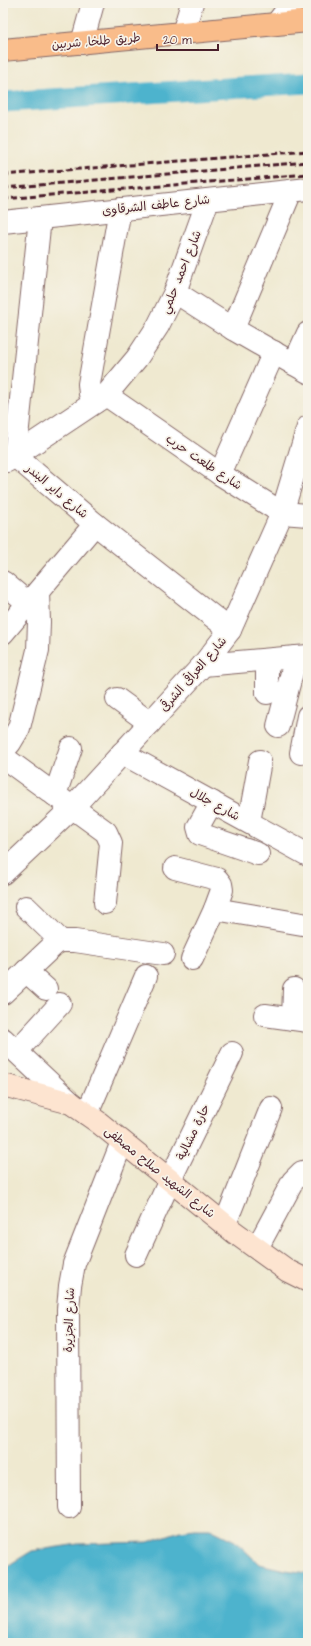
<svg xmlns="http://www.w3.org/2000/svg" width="311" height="1646" viewBox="0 0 311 1646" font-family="'Architects Daughter','Playpen Sans Arabic',sans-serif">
	<rect width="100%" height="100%" fill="#f7f3e8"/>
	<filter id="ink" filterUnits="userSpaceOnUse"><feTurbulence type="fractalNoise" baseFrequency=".025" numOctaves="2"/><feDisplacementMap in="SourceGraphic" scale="8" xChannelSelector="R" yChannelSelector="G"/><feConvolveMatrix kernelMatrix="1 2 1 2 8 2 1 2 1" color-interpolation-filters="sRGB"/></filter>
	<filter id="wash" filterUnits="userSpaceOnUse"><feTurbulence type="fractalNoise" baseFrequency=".012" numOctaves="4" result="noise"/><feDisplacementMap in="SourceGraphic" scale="16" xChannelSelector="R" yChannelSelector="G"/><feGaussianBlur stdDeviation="0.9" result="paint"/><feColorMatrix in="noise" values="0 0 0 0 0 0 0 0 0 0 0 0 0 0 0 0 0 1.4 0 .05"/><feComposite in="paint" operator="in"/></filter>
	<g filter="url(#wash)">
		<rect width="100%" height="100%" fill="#efe9d0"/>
		<polygon fill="#4eb3cd" stroke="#4c697c" points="194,1529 210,1529 235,1541 259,1564 285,1570 308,1573 308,1643 3,1643 3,1570 12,1563 32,1551 78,1544 148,1542 180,1531"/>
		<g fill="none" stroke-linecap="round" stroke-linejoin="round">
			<polyline stroke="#4eb3cd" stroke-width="21" points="3,102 308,83"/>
		</g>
	</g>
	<g filter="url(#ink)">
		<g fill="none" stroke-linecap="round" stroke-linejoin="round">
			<g stroke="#846665" stroke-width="24">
				<g id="minor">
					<polyline points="277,23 292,3"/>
					<polyline points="183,33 192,3"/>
					<polyline points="82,43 93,3"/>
					<polyline points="40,218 15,456 95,524 230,630"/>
					<polyline points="175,292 233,329 308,372"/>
					<polyline points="233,329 291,191"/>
					<polyline points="294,364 308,333"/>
					<polyline points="106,395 220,474 282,513 308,515"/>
					<polyline points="95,402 90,394 89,384 120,209"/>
					<polyline points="7,461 106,395 137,358 158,326 175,292 208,200"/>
					<polyline points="220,474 274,352"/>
					<polyline points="3,582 29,604"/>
					<polyline points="3,633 95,524"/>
					<polyline points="203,665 308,656"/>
					<polyline points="267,693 267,660"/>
					<polyline points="117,699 150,723"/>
					<polyline points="278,726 296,657"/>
					<polyline points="3,751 10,743 19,728 38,650 39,622 38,592"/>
					<polyline points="122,753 308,855"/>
					<polyline points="301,753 308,716"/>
					<polyline points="3,757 106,832 111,843 105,903"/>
					<polyline points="55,795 71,748"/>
					<polyline points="212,802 198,827 200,834 258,854"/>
					<polyline points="249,822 260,761"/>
					<polyline points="175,868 217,879 221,884 222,890 215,909 192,959"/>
					<polyline points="3,873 72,808 203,665 230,630 282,513 308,427"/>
					<polyline points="26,907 61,941"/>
					<polyline points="215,909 308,925"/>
					<polyline points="26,971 46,989"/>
					<polyline points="3,993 55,944 61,941 75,941 163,954"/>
					<polyline points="265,1015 308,1021"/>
					<polyline points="293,1019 294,989"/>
					<polyline points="3,1039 71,1103"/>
					<polyline points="17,1051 60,1004"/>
					<polyline points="87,1114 146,976"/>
					<polyline points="225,1224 271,1108"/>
					<polyline points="257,1248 293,1181 302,1172 308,1171"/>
					<polyline points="136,1255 170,1180 232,1053"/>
					<polyline points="69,1507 68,1309 70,1286 74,1264 122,1142"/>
				</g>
			</g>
			<g stroke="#846665" stroke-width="24">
				<polyline id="tertiary" points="3,222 308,189"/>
			</g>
			<g stroke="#846665" stroke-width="24">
				<polyline id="secondary" points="3,1085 71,1103 98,1122 234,1232 288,1271 308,1281"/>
			</g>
			<g stroke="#846665" stroke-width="24">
				<polyline id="primary" points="3,50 308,21"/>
			</g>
			<use href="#minor" stroke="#fff" stroke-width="22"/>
			<use href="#tertiary" stroke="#fff" stroke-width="22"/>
			<use href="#secondary" stroke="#fde4d0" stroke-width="22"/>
			<use href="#primary" stroke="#f9bc8a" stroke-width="22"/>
			<g stroke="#4a1f2b" stroke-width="3" stroke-dasharray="6 3" stroke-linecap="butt">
				<polyline points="3,175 308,151"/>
				<polyline points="3,188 308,162"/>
				<polyline points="3,199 308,174"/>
			</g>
		</g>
	</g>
	<g text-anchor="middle" stroke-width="3.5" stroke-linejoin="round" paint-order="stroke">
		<g font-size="12" fill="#4a1f2b" stroke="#f7f3e8">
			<text transform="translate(96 41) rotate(-5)" y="4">طريق طلخا, شربين</text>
			<text transform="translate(156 205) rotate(-6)" y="4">شارع عاطف الشرقاوى</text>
			<text transform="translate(181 272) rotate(-68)" y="4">شارع احمد حلمي</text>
			<text transform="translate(204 462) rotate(34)" y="4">شارع طلعت حرب</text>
			<text transform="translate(57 491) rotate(40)" y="4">شارع داير البندر</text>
			<text transform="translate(193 674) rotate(-49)" y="4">شارع العراقى الشرقى</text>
			<text transform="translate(215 804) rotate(29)" y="4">شارع جلال</text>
			<text transform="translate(193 1132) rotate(-64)" y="4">حارة مشالية</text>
			<text transform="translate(160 1172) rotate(39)" y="4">شارع الشهيد صلاح مصطفى</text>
			<text transform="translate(69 1320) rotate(-88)" y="4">شارع الجزيرة</text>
		</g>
	</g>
	<rect width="311" height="1646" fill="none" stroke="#f7f3e8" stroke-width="16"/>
	<path d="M157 44v6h61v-6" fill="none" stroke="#4a1f2b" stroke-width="2"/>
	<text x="163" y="44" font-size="12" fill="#4a1f2b" stroke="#f7f3e8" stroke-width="3" paint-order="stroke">20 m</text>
</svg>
